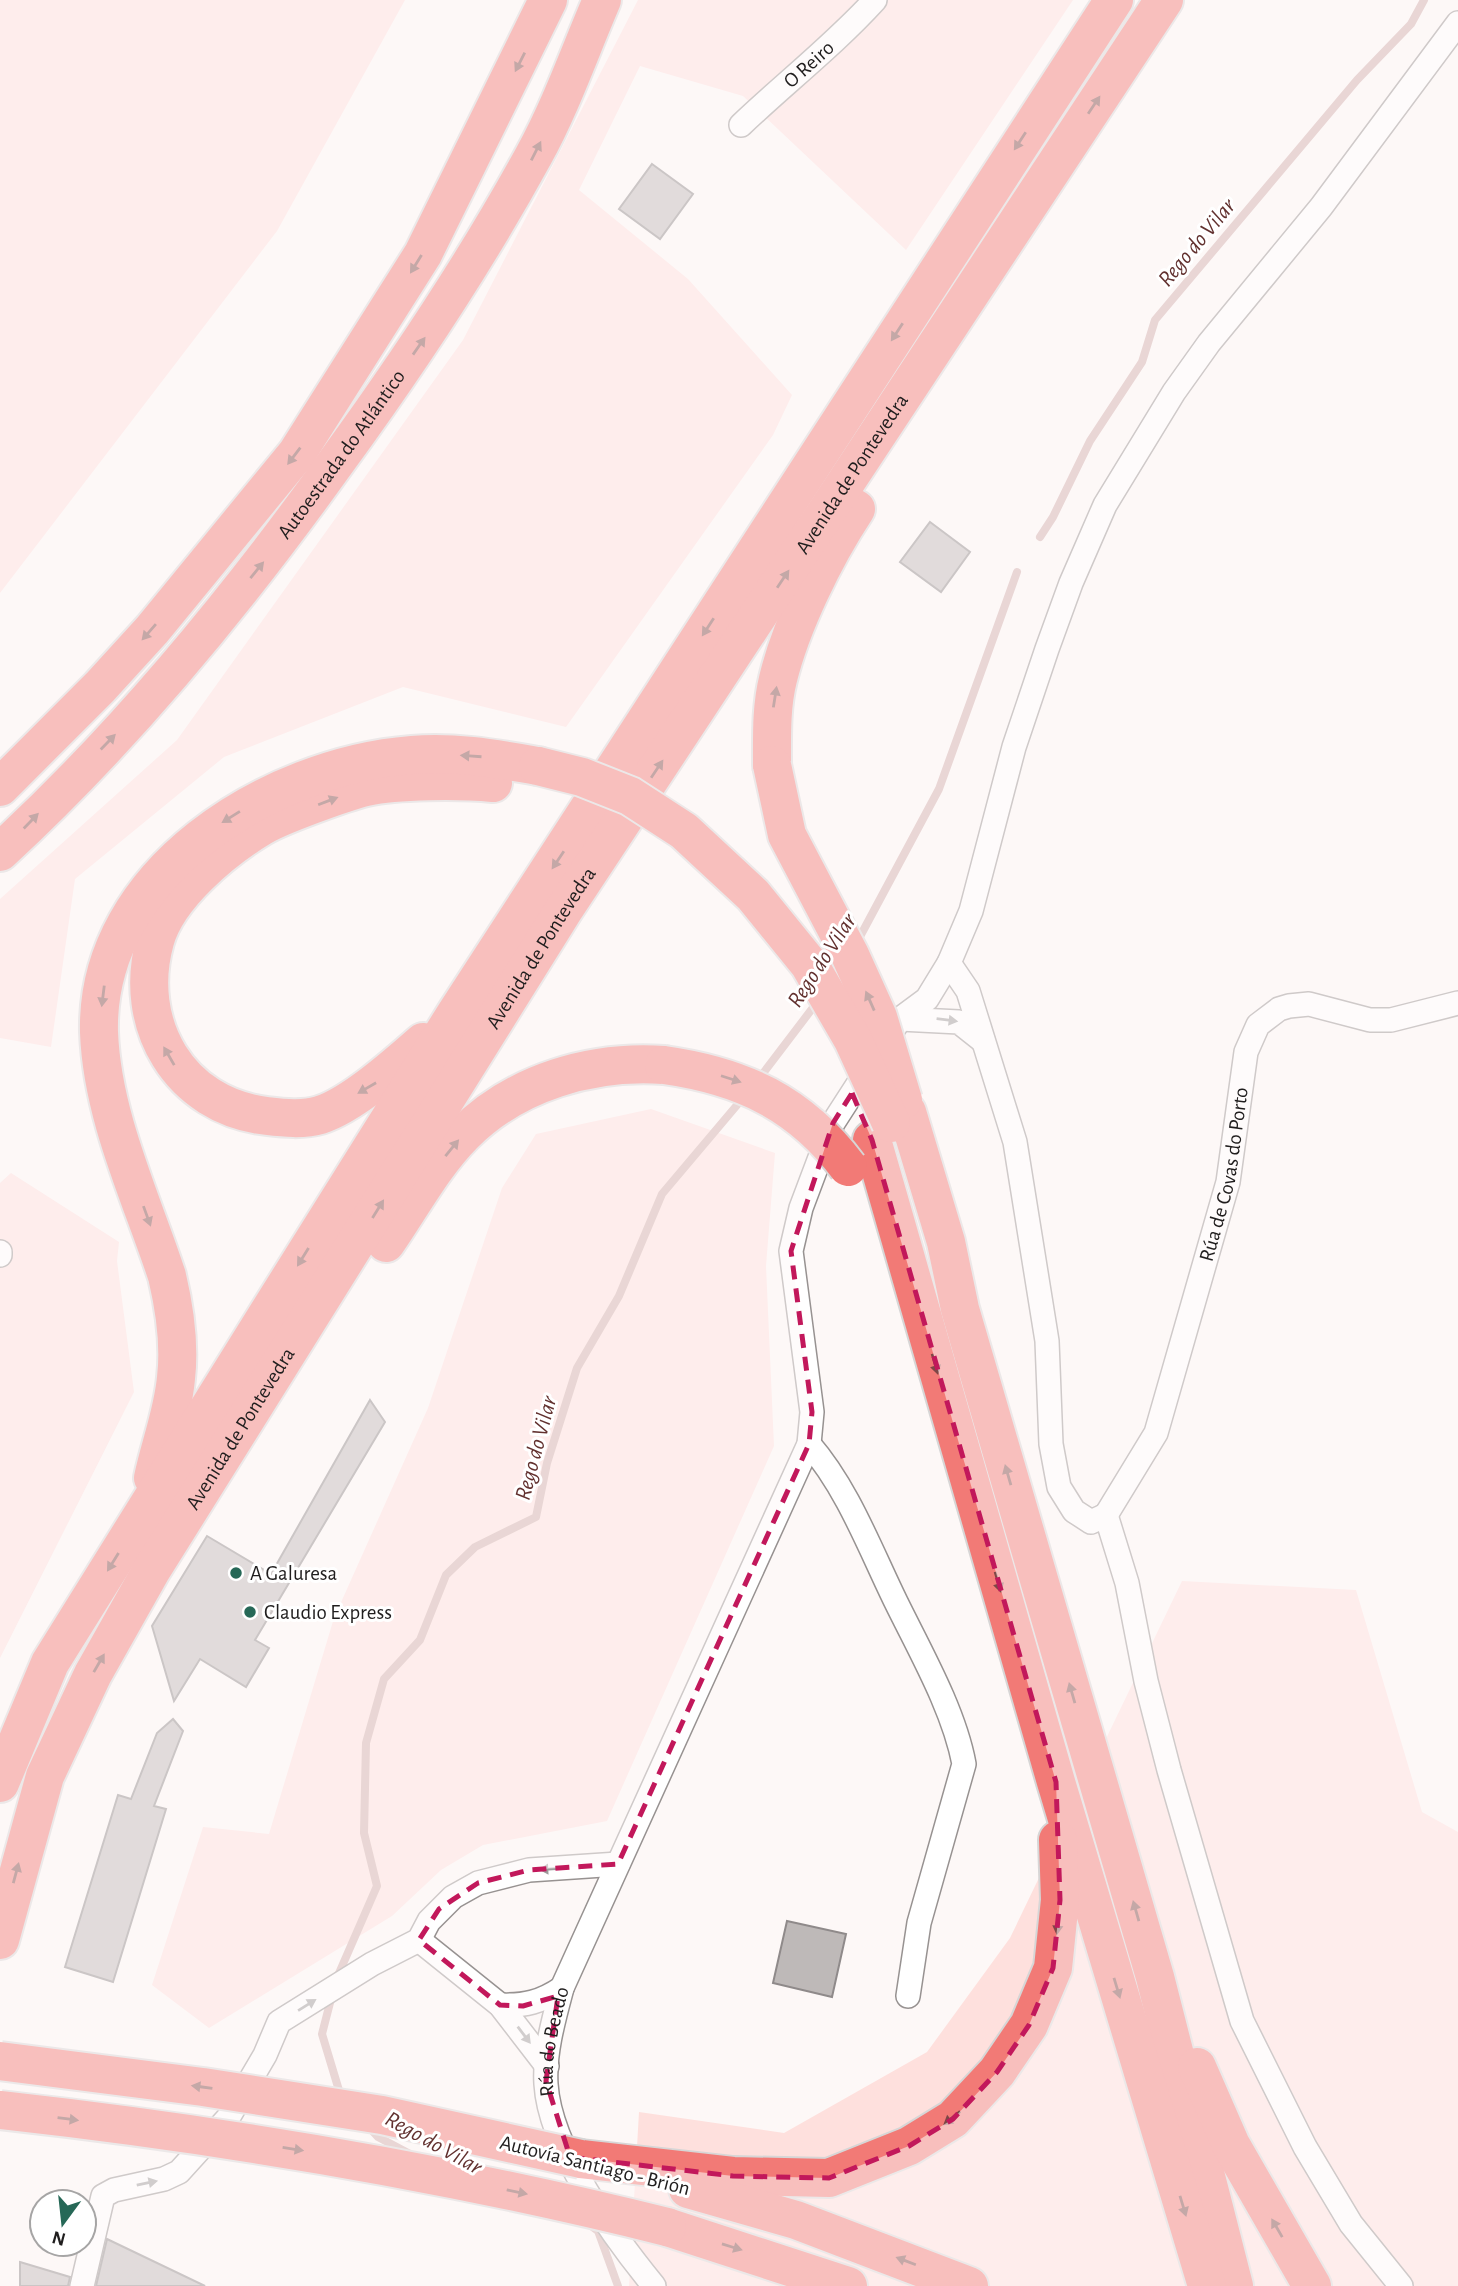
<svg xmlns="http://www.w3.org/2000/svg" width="1458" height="2286" viewBox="0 0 1458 2286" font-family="'Alegreya Sans',sans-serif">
	<rect width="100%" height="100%" fill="#fdf8f7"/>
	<g fill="#fee0dd">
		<polygon points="0,0 405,0 277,231 0,593"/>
		<polygon points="638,0 1073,0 906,250 743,96 640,66 579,190 688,279 792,395 773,435 566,727 403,687 224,757 75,879 51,1047 0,1038 0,899 177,740 463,340"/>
		<polygon points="651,1109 775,1153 766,1266 774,1446 607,1821 483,1845 441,1870 392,1916 209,2028 152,1985 203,1827 269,1834 334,1618 428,1408 502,1188 536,1134"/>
		<polygon points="11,1173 119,1242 117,1261 134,1392 0,1658 0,1183"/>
		<polygon points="1182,1581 1356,1590 1422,1812 1458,1832 1458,2286 629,2286 639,2112 784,2133 927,2052 1010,1938"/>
	</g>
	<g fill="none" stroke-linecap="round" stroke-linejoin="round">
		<g stroke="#d0adaa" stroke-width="8">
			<polyline points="1040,537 1053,517 1090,441 1142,362 1155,320 1357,80 1411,24 1424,0"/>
			<polyline points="856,944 939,789 1017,572"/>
			<polyline points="758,1080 818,1001"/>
			<polyline points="336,1980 377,1886 364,1833 366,1743 384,1679 420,1640 446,1575 475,1547 536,1517 547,1463 577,1368 619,1296 662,1194 743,1098"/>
			<polyline points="332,1995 322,2034 341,2097"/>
			<polyline points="369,2127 378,2137 410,2154"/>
			<polyline points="590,2225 598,2231 618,2286"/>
		</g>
	</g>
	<g fill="#beb9b8" stroke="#8f8a8a" stroke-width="2">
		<polygon points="652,164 693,194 660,239 619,209"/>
		<polygon points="930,522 970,552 941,592 900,562"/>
		<polygon points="370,1400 385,1422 255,1640 269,1648 246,1687 200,1659 174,1701 152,1626 207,1536 271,1574"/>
		<polygon points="173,1719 183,1731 154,1806 166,1809 113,1982 65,1967 118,1795 131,1799 157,1733"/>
		<polygon points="787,1921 846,1934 832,1997 773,1983"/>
		<polygon points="107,2239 205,2286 96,2286"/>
		<polygon points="20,2262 70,2277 68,2286 20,2286"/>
	</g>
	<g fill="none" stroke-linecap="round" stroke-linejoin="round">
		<g stroke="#979291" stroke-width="26">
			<g id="street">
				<path id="s1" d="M741 125C785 83 834 45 875 0"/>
				<polyline points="949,963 968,991 1015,1142 1047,1341 1051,1444 1059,1487 1074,1511 1091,1522 1106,1515"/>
				<polyline points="900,1019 959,1022 983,1041"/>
				<polyline points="0,1252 0,1255"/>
				<path d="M809 1444C848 1489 870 1549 896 1602 920 1651 954 1710 964 1764L919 1923 908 1996"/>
				<polyline points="1106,1515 1127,1583 1146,1681 1169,1770 1242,2021 1305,2147 1351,2224 1401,2286"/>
				<path id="s2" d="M1106 1515 1156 1433 1228 1182 1246 1052 1258 1025 1279 1009 1289 1006 1309 1004 1370 1020H1391L1458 1003"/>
				<polyline points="419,1940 500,2005 547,2066"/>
				<path d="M500 2005C525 2006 541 2002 562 1988"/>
				<polyline points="82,2286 103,2196 114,2190 164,2179 179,2172 228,2118 265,2055 279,2022 372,1964 419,1940 429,1921 453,1897 478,1883 529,1870 618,1864"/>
				<path id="s3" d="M654 2286C613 2236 550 2149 546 2084 544 2053 554 2018 562 1988L809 1444 812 1412 791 1251 801 1208 833 1123 900 1019 927 999 949 963 971 911 1014 747 1047 649 1071 583 1105 505 1174 392 1209 343 1321 207 1458 23"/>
			</g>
		</g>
		<g stroke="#d7d6d6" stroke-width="42">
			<g id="highway">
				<path d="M772 765C772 736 771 707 778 679 791 625 825 556 856 509"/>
				<polyline points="0,787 100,687 152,630 297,453 423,254 548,0"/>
				<path id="s4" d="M0 852C126 736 235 603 334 465 407 365 475 263 534 155 561 106 580 51 602 0"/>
				<path d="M423 1042C398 1064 352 1105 320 1115 303 1120 284 1118 267 1116 179 1106 132 1024 155 941 167 896 223 850 261 827 279 816 345 792 366 787 396 780 461 780 493 783"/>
				<polyline points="907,1112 946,1242 960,1309 1155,1977 1234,2286"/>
				<polyline points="872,1140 1056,1782 1207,2286"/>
				<path d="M386 1243C411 1207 433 1165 464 1134 516 1082 592 1060 664 1065"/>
				<path d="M153 1478C160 1445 173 1412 176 1378 180 1344 175 1310 167 1276 141 1197 102 1116 99 1032 95 873 270 766 412 755 454 751 497 759 538 766"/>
				<polyline points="0,1783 50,1663 260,1326 456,1013 1114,0"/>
				<path id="s5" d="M0 1940 45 1776 93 1674 151 1571 565 908 1164 0"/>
				<polyline points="1197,2067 1231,2145 1312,2286"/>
				<polyline points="581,2159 733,2176 829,2178 909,2146 953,2119 997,2072 1029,2025 1053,1968 1060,1900 1058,1840"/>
				<polyline points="688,2189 796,2220 969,2286"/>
				<polyline points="667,2227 848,2286"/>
			</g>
		</g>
		<use href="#street" stroke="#fff" stroke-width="23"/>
		<use href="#highway" stroke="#f27a76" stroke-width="38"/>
		<g stroke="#d7d6d6" stroke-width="42" stroke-linecap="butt">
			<g id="highway-bridge">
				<polyline points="772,765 787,835 850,955 878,1017 903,1100"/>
				<polyline points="538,766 582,777 630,796 684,831 753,895 809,964 853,1040 891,1123"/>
				<path d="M664 1065C742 1076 800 1103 848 1167"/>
				<polyline points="0,2061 203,2087 382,2115 581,2159"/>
				<path d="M0 2110C225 2135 447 2172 667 2227"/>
			</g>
		</g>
		<use href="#highway-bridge" stroke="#f27a76" stroke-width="38"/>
	</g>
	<defs><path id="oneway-solid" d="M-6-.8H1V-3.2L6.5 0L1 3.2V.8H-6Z" transform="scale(1.75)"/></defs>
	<g fill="#7e4746">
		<use href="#oneway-solid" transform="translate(520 62) rotate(117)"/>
		<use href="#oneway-solid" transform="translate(1094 105) rotate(-56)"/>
		<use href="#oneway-solid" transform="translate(1020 141) rotate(123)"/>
		<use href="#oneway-solid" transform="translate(536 151) rotate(-63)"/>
		<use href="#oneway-solid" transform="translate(416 264) rotate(122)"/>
		<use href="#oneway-solid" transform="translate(897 332) rotate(123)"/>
		<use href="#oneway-solid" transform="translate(419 346) rotate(-55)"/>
		<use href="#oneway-solid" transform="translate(294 456) rotate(127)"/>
		<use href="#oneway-solid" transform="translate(257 570) rotate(-51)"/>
		<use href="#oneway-solid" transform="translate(783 579) rotate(-56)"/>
		<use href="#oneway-solid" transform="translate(708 627) rotate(123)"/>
		<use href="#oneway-solid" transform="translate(149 632) rotate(131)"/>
		<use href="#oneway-solid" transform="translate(775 697) rotate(-81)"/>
		<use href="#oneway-solid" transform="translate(108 742) rotate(-46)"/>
		<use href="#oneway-solid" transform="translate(471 756) rotate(-176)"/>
		<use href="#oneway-solid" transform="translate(657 769) rotate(-56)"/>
		<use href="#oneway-solid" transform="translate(328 801) rotate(-21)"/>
		<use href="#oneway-solid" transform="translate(231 817) rotate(148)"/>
		<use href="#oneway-solid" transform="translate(31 821) rotate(-46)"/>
		<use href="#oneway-solid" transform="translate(558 860) rotate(124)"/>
		<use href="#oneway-solid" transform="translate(103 996) rotate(97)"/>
		<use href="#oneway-solid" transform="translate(870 1001) rotate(-114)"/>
		<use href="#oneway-solid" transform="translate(169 1056) rotate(-120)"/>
		<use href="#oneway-solid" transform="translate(731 1079) rotate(18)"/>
		<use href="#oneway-solid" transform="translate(367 1088) rotate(150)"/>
		<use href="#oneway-solid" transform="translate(452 1148) rotate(-51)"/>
		<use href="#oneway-solid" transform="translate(378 1209) rotate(-58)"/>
		<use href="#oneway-solid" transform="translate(147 1216) rotate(70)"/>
		<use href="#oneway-solid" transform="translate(303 1257) rotate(122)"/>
		<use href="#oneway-solid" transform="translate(935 1364) rotate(74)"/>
		<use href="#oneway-solid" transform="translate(1008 1475) rotate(-106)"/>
		<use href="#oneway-solid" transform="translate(113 1562) rotate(122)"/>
		<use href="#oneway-solid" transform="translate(998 1582) rotate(74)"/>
		<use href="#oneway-solid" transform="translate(99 1663) rotate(-60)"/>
		<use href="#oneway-solid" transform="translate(1072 1693) rotate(-106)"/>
		<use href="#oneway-solid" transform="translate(16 1873) rotate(-75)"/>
		<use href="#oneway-solid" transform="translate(1136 1911) rotate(-106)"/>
		<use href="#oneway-solid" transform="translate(1058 1924) rotate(96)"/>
		<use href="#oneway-solid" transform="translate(1117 1988) rotate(73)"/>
		<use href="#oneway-solid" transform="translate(202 2087) rotate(-172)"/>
		<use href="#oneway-solid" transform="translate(952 2118) rotate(141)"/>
		<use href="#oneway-solid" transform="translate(68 2119) rotate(7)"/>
		<use href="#oneway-solid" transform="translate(293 2149) rotate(9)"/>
		<use href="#oneway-solid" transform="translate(517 2192) rotate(12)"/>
		<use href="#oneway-solid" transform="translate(1183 2206) rotate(73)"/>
		<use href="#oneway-solid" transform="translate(1277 2228) rotate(-120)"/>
		<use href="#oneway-solid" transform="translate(732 2247) rotate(17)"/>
		<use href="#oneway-solid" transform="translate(906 2261) rotate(-159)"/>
	</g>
	<g fill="#9b9a9a">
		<use href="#oneway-solid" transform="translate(947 1020) rotate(7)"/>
		<use href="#oneway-solid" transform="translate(550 1869) rotate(177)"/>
		<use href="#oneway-solid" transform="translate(307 2005) rotate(-32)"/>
		<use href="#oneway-solid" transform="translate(524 2035) rotate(53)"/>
		<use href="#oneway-solid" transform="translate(147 2183) rotate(-12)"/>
	</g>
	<path d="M0 0H1458V2286H0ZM852 1093 872 1140 1056 1782 1060 1900 1053 1968 1029 2025 997 2072 953 2119 909 2146 829 2178 733 2176 570 2157 546 2081 558 1996 523 2006 500 2005 419 1940 439 1909 478 1883 529 1870 618 1864 809 1444 812 1412 791 1251 833 1123Z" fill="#fdf8f7" fill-opacity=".55" fill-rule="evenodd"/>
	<path fill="none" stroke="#c2185b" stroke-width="5" stroke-dasharray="14 9" stroke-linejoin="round" d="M852 1093 872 1140 1056 1782 1060 1900 1053 1968 1029 2025 997 2072 953 2119 909 2146 829 2178 733 2176 570 2157 546 2081 558 1996 523 2006 500 2005 419 1940 439 1909 478 1883 529 1870 618 1864 809 1444 812 1412 791 1251 833 1123Z"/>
	<g fill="#266857" stroke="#fff" stroke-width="2.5">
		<circle cx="236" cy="1573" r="7"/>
		<circle cx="250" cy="1612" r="7"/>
	</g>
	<g text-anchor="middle" stroke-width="6" stroke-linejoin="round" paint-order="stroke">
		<g font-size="21" fill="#201e1e" stroke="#fff">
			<text dy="7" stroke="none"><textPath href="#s1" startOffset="91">O Reiro</textPath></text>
			<text dy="7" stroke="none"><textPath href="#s4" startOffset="525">Autoestrada do Atlántico</textPath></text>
			<text dy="7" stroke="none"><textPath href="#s5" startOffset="1703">Avenida de Pontevedra</textPath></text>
			<text dy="7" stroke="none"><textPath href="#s5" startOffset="1136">Avenida de Pontevedra</textPath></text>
			<text dy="7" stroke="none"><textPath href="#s2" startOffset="364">Rúa de Covas do Porto</textPath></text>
			<text dy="7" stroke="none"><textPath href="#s5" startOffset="569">Avenida de Pontevedra</textPath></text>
			<text dy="7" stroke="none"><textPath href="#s3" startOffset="275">Rúa do Beado</textPath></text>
			<text transform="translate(595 2165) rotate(14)" y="7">Autovía Santiago - Brión</text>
		</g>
		<g font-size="21" fill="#201e1e" stroke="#fff" text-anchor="start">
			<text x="250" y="1580">A Galuresa</text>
			<text x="264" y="1619">Claudio Express</text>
		</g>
		<g font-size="23" font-style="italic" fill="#62312f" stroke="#fff">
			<text transform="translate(1196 242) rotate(-50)" y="8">Rego do Vilar</text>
			<text transform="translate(821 960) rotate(-57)" y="8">Rego do Vilar</text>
			<text transform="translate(535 1448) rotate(-75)" y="8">Rego do Vilar</text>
			<text transform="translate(434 2142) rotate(29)" y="8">Rego do Vilar</text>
		</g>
	</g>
	<g transform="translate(63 2223) rotate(195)"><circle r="33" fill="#ffffff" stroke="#a6a5a5" stroke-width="2"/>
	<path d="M0-5L12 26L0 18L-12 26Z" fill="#266857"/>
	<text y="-10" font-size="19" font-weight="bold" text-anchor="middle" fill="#201e1e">N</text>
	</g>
</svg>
